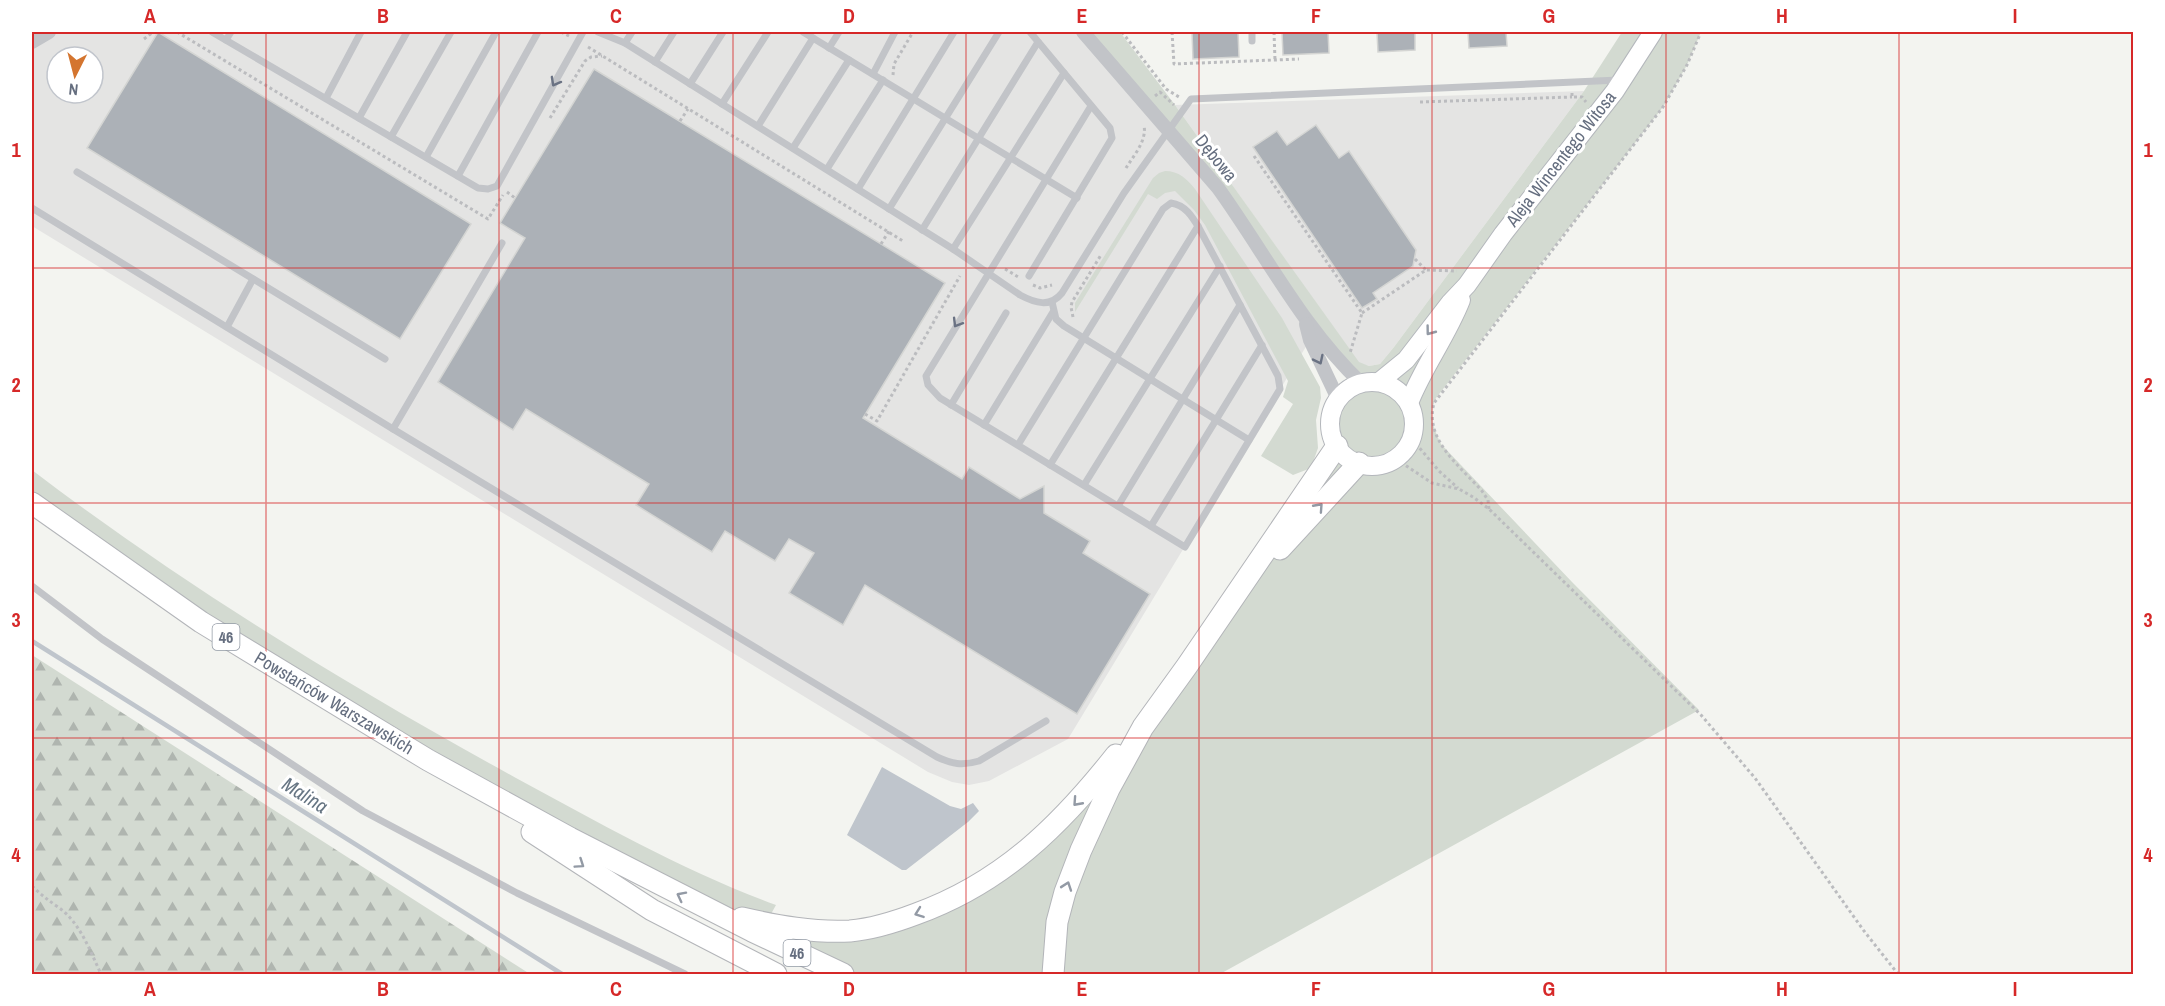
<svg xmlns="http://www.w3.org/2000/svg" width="2165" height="1006" viewBox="0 0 2165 1006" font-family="'Archivo Narrow',sans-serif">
	<defs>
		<pattern id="forest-firs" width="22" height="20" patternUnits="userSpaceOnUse" patternTransform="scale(1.5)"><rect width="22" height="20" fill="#d3dad1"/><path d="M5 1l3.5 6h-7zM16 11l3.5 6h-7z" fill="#afb5af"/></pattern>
	</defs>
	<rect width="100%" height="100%" fill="#f3f4f0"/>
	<g fill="#e4e4e3" fill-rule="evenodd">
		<path d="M49 32H1083L1184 147 1305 319 1310 340 1068 739 989 781 969 785 952 782 928 772 32 226V42ZM57 57H93V93H57Z"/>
		<polygon points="1584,91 1394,347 1380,364 1369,366 1359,363 1175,105"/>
	</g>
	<g fill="#d3dad1">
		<path d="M1083 32H1120L1175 105 1359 362 1369 366 1380 364 1394 347 1584 91 1622 32H1701L1687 65 1663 107 1436 398C1428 415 1433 427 1441 444L1572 582 1699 710 1220 974H843L515 808 32 503V470C184 586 349 686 516 778 601 824 686 872 776 905L766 923 815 930 953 899 1093 784 1337 447C1324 417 1332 397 1361 383L1236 213Z"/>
		<path d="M1165 171C1179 171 1187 179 1195 189L1282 318 1320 387 1321 398 1316 420 1318 448 1311 468 1293 475 1261 456 1293 404 1283 397 1288 381 1205 225 1194 210 1175 191 1165 193 1157 199 1148 194 1075 312V303L1153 178 1159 173Z"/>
	</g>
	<polygon fill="url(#forest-firs)" points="32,655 530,974 32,974"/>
	<polygon fill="#bfc5cc" points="882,767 950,806 961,809 973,803 979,811 968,822 906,870 902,870 847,835"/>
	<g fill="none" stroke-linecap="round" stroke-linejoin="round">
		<polyline stroke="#bfc5cc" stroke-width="4.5" points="32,641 562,974"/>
	</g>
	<g fill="#acb1b7" stroke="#d4d5d3" stroke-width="1.5">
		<polygon points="158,32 471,224 400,339 87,148"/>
		<polygon points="1192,32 1238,32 1239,57 1193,59"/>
		<polygon points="1282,32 1328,32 1329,53 1283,55"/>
		<polygon points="1377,32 1415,32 1415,50 1378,52"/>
		<polygon points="1468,32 1506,32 1507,46 1469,48"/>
		<polygon points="594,69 945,283 863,418 962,479 969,467 1020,499 1044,486 1044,513 1090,541 1083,553 1150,594 1077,714 865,585 843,625 789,593 814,553 789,539 775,561 725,531 712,552 636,505 649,484 526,409 513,430 438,382 525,238 500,223"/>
		<polygon points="1316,125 1339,158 1349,151 1416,250 1413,266 1373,293 1377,299 1362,308 1253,147 1277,131 1287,145"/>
	</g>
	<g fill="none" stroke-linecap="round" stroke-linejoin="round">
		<g stroke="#b4b7bc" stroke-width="20">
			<g id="secondary">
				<polyline points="1379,382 1406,360 1450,303 1467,285 1503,234 1615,91 1653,32"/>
				<circle cx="1372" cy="424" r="42"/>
				<path d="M1409 403C1423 367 1447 336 1461 300"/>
			</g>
		</g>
		<g stroke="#b3b5b9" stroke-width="23">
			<g id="primary">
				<polyline points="32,503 201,622 428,760 570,838 752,931 843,974"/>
				<polyline points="1280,549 1359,463"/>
				<polyline points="532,832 652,910 776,974"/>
				<path d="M742 918C777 926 814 933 850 931 872 929 895 922 916 914 1002 883 1060 826 1116 755"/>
				<polyline points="1053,974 1057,922 1065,892 1081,850 1109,789 1143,727 1187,666 1337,446"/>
			</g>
		</g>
		<g stroke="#bbbcbf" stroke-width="3" stroke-dasharray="3 3" stroke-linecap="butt">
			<polyline points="177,32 488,219 503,195"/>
			<polyline points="561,32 569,36"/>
			<polyline points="1122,32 1166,89 1179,97"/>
			<polyline points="1172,32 1174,64 1299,59"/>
			<polyline points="1274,32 1275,60"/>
			<polyline points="144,39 153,32"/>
			<polyline points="588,47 903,241"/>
			<polyline points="893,75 894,64 913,32"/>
			<polyline points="1572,93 1572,97 1582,97 1586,102"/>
			<polyline points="1155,96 1160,92 1174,105"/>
			<polyline points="1420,102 1572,97"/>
			<polyline points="550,118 585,61 591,57 602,56"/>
			<polyline points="680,121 688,109"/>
			<polyline points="1254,156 1362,313 1350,353"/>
			<polyline points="32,163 32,162"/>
			<path d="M1126 168C1134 155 1147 141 1144 125"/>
			<polyline points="507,192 515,198"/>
			<polyline points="881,244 889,231"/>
			<polyline points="1415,259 1426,270"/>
			<polyline points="1005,269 1020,278"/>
			<polyline points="1033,285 1040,288 1052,285"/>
			<polyline points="1362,313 1426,270 1457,271"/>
			<polyline points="1073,317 1071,307 1072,302 1101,255"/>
			<polyline points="865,414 877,421 960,276"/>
			<polyline points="1412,439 1439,471 1458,488"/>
			<polyline points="1396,459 1432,483 1459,489 1473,497 1489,509 1701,715 1755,778 1864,931 1898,974"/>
			<path d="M1489 509 1488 500 1482 491C1460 466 1424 440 1434 403L1663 107 1687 65 1701 32"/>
			<path d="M32 886C40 894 48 900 58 907 80 922 90 951 101 974"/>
		</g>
		<g stroke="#c2c4c8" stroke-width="7">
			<polyline points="212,32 478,188 488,189 497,186 583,32"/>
			<path d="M598 32 625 43 953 249 1020 295C1035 303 1050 308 1062 293L1124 193 1191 99 1619 80"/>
			<polyline points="803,32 1077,198"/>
			<polyline points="1252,32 1252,41"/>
			<polyline points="226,40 231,32"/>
			<polyline points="625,43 632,32"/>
			<polyline points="829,48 839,32"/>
			<polyline points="655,62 674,32"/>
			<polyline points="873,74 895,32"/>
			<polyline points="690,84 723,32"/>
			<polyline points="326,98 361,32"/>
			<polyline points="722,104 768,32"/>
			<polyline points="359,118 407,32"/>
			<polyline points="758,126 813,38"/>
			<polyline points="391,137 451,32"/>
			<polyline points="793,148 849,60"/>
			<polyline points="426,157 496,32"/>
			<polyline points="827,169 883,80"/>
			<polyline points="77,172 385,359"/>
			<polyline points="458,176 538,32"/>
			<polyline points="858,189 954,32"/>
			<path d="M32 208 393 429 937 757C952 764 962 766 979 761L1046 721"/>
			<polyline points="889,209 999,32"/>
			<polyline points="922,230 1038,42"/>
			<polyline points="953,249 1064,73"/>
			<polyline points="1029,276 1112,138 1110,128 1030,32"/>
			<polyline points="1052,302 1056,319 1064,326 1249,440"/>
			<polyline points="227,327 253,279"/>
			<polyline points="951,405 1006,313"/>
			<polyline points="984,425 1053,312"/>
			<polyline points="393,429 502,243"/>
			<path d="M1018 445 1163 209 1171 203C1185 205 1192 216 1199 228L1278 376 1280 389 1185 547 940 398 928 385 926 376 1091 106"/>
			<polyline points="1050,465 1198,226"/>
			<polyline points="1084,485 1220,266"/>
			<polyline points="1118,506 1240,305"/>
			<polyline points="1151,526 1262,345"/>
			<polyline points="32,586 102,639 363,811 517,893 685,974"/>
		</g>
		<g stroke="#c2c4c8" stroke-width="14">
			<path d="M1083 32 1218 188C1265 253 1302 327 1361 383"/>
			<polyline points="32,42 49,32"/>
			<polyline points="1306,324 1310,340 1338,399"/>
		</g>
		<use href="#secondary" stroke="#fff" stroke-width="18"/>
		<use href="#primary" stroke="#fff" stroke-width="21"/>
	</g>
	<defs><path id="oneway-chevron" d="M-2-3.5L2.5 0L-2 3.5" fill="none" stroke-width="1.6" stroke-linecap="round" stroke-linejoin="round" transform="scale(1.5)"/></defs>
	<g stroke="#6a7283">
		<use href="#oneway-chevron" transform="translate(555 82) rotate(119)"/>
		<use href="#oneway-chevron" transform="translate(957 323) rotate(121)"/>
		<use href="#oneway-chevron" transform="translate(1319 360) rotate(64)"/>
	</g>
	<g stroke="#939aa5">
		<use href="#oneway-chevron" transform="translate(1430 331) rotate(127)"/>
		<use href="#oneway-chevron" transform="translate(1319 507) rotate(-48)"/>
		<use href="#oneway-chevron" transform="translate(1077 802) rotate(132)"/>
		<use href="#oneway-chevron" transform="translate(580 864) rotate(34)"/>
		<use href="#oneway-chevron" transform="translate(1067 886) rotate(-71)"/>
		<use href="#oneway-chevron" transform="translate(681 896) rotate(-153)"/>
		<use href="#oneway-chevron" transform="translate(919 913) rotate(160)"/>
	</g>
	<path fill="none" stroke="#d62828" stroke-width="1.5" stroke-opacity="0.55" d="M266 32V974M499 32V974M733 32V974M966 32V974M1199 32V974M1432 32V974M1666 32V974M1899 32V974M32 268H2134M32 503H2134M32 738H2134"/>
	<g text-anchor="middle" stroke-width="6" stroke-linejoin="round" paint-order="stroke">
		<g fill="#fff" stroke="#939aa5" stroke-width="1.5">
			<rect x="212.5" y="624" width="27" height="26" rx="4.5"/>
			<rect x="783.5" y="940" width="27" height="26" rx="4.5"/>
		</g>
		<g font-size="16" font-weight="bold" fill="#656e7f">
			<text x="226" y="643">46</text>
			<text x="797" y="959">46</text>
		</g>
		<g font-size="18" fill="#656e7f" stroke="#fff">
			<text transform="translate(1216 158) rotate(51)" y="6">Dębowa</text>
			<text transform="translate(1561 159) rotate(-52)" y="6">Aleja Wincentego Witosa</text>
			<text transform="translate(334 703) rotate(31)" y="6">Powstańców Warszawskich</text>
		</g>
		<g font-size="20" font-style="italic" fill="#667583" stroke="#fff">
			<text transform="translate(305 795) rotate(32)" y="7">Malina</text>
		</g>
	</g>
	<rect width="2165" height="1006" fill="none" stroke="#ffffff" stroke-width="66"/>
	<g transform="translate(75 75) rotate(186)"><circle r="28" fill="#ffffff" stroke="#c1c5cc" stroke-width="1.5"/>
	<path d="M0-4.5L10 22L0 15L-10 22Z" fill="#d4752f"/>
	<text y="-9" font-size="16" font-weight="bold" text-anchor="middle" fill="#656e7f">N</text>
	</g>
	<rect x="33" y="33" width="2099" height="940" fill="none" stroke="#d62828" stroke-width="2"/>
	<g font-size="20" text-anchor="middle" font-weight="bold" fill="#d62828">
		<text x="150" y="23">A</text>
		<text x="383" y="23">B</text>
		<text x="616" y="23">C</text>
		<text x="849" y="23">D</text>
		<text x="1082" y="23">E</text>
		<text x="1316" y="23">F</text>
		<text x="1549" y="23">G</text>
		<text x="1782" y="23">H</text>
		<text x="2015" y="23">I</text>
		<text x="16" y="157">1</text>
		<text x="2148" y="157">1</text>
		<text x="16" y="392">2</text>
		<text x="2148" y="392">2</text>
		<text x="16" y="627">3</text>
		<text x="2148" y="627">3</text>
		<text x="16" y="862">4</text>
		<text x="2148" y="862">4</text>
		<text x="150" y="996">A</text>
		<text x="383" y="996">B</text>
		<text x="616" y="996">C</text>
		<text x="849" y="996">D</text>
		<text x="1082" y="996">E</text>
		<text x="1316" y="996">F</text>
		<text x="1549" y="996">G</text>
		<text x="1782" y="996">H</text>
		<text x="2015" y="996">I</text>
	</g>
</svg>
